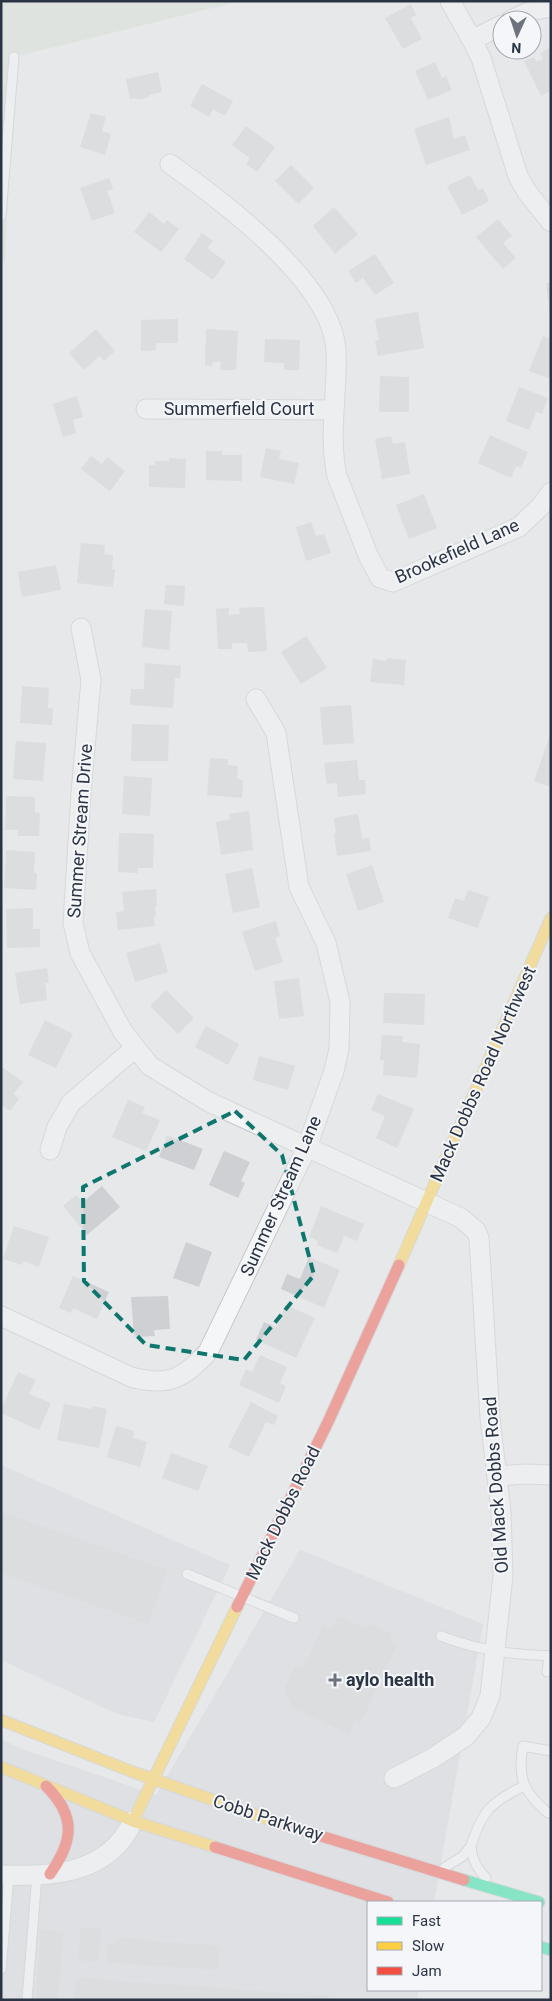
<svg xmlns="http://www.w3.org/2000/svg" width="552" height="2001" viewBox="0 0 552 2001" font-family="Roboto,sans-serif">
	<rect width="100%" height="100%" fill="#e6e8ea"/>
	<g fill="#d4d7dd">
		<polygon points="1,1465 230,1565 154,1722 117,1714 1,1660"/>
		<polygon points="300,1550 483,1624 434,1902 368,1902 368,1990 419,1990 417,2000 1,2000 1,1739 22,1749 156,1795"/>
	</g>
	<polygon fill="#d6ded6" points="1,1 241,1 14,57 5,262 1,259"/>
	<g fill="#ced0d3">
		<polygon points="411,4 416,15 411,18 422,39 403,49 385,18"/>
		<polygon points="551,47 551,91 541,96 524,61 534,57 536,62 543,59 540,53"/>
		<polygon points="435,62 442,78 446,76 452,90 428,100 415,71"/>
		<polygon points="158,72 162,92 149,95 149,97 137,100 137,98 130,99 126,79"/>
		<polygon points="202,84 233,101 225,116 213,109 209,117 190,106"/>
		<polygon points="91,113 106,117 102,131 111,134 105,155 80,147"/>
		<polygon points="449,117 454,139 465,135 470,150 426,165 414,129"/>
		<polygon points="246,126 275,147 257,172 246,164 250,158 232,145"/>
		<polygon points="291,165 314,188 298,204 275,181"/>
		<polygon points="470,175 478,190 483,188 489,201 462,215 447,186"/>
		<polygon points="109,178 113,189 107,191 115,213 92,221 80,188"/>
		<polygon points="334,207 358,234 335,254 313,226"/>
		<polygon points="149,212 164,224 167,220 179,229 161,252 134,232"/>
		<polygon points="498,219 512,236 503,243 516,258 503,269 476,237"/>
		<polygon points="202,233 213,241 207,248 226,262 213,280 184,259"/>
		<polygon points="375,254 394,283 375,295 363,278 356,283 348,271"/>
		<polygon points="546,283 551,283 551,314 550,314"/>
		<polygon points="418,312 424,348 378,356 375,341 379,340 375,319"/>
		<polygon points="178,319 178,343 156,343 156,350 141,351 141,320"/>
		<polygon points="96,329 115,351 104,361 100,356 84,370 69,353"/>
		<polygon points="206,329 238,331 236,370 220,370 221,362 213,362 212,366 205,365"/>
		<polygon points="543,336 551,339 551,379 529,371"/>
		<polygon points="265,339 300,340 299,370 284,370 284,363 264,362"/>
		<polygon points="380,376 409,377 409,412 379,412"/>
		<polygon points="519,387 548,398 542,414 536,412 529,430 506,421"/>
		<polygon points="77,396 83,417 73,420 76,433 63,437 53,404"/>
		<polygon points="490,435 528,452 521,468 516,466 511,478 478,463"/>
		<polygon points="391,436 393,444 405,442 410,474 382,479 375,439"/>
		<polygon points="266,448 281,451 279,459 299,463 294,484 260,477"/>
		<polygon points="206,451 222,451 222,455 242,455 242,481 206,480"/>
		<polygon points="91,456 102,464 107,457 125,471 110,491 81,469"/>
		<polygon points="169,458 186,459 185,488 149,487 149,465 155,465 155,461 169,461"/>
		<polygon points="424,494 437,528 409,539 396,505"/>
		<polygon points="311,522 316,536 324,534 331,553 306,561 296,527"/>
		<polygon points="81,543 105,545 104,554 113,555 112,569 115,569 113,587 77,583"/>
		<polygon points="56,565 61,590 22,597 18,572"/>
		<polygon points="166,585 185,586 184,606 164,604"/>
		<polygon points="264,607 267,651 248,652 247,643 232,643 232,649 218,649 216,609 229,608 229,615 240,614 239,608"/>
		<polygon points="145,609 172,611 169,650 142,647"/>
		<polygon points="306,636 327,668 301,684 281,652"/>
		<polygon points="387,658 406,660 404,685 370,682 373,659 386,661"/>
		<polygon points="145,663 181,666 180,678 175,678 173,708 130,705 131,689 144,689"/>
		<polygon points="22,686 49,688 48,708 53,708 52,725 20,723"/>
		<polygon points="351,705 354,743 323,745 320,707"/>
		<polygon points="132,724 169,725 168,761 131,761"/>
		<polygon points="551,732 551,787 534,781"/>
		<polygon points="16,741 46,743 43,781 13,779"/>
		<polygon points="210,758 228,759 228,765 238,766 237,779 243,780 242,798 207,795"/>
		<polygon points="357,760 359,780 365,780 366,794 338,797 337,783 327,784 324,763"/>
		<polygon points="124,776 152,778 150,816 122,814"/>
		<polygon points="6,796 35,797 35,812 40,813 39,836 18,836 18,830 5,830"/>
		<polygon points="249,811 253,850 221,855 216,822 230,819 229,814"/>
		<polygon points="358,814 362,839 369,838 371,851 337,856 334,833 336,833 334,818"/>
		<polygon points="119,833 154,834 153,868 138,868 138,873 118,872"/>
		<polygon points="6,850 35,852 34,873 37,873 36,890 4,888"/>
		<polygon points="372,865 384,902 358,911 346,874"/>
		<polygon points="252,868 260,907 233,913 225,874"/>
		<polygon points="156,889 157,906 155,906 156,915 154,916 155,926 118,930 116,912 124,911 122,892"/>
		<polygon points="468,890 489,897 478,928 448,918 455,898 464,901"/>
		<polygon points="33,908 33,929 40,929 40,947 7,948 6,909"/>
		<polygon points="276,921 280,936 275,938 283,962 255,971 242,932"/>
		<polygon points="160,943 168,972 135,982 126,953"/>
		<polygon points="47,968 49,983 45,983 47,1000 20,1004 15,973"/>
		<polygon points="299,978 304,1016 279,1019 274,981"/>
		<polygon points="166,990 194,1018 178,1034 150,1006"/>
		<polygon points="384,993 425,994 424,1025 383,1023"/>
		<polygon points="45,1020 73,1034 56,1068 28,1055"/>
		<polygon points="206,1026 239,1044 228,1065 195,1047"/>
		<polygon points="382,1035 403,1036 402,1042 420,1044 417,1078 383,1075 384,1060 380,1060"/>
		<polygon points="259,1056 295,1066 288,1090 253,1080"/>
		<polygon points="2,1067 23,1082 13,1094 19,1099 10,1111 1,1105"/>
		<polygon points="378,1094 414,1109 397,1148 376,1138 385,1116 371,1110"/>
		<polygon points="128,1100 145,1107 142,1113 160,1120 146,1151 112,1137"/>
		<polygon points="167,1135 203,1149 194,1170 159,1157"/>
		<polygon points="224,1151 250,1162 241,1181 245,1183 238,1198 209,1185"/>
		<polygon points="102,1186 120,1207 87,1235 63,1206 76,1195 83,1202"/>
		<polygon points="321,1206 364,1224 357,1241 344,1236 337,1253 317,1245 318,1241 309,1237"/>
		<polygon points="14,1226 49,1237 39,1267 23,1261 22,1265 3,1259"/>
		<polygon points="186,1242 212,1252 199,1287 173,1278"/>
		<polygon points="309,1257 340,1270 324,1308 281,1289 287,1274 300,1279"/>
		<polygon points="73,1276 109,1292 97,1319 73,1308 71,1313 59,1308"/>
		<polygon points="168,1296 170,1329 154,1330 155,1336 134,1337 131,1297"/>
		<polygon points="286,1305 315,1318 296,1358 256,1340 264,1322 276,1327"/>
		<polygon points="260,1355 287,1367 280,1383 286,1386 279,1403 239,1385 246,1369 252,1372"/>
		<polygon points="18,1372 36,1380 29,1394 51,1403 39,1430 1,1413 1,1409"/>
		<polygon points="251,1402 278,1416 274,1425 266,1422 249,1457 228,1447"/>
		<polygon points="64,1404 92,1409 92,1406 107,1409 99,1448 57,1440"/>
		<polygon points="116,1426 134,1431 133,1438 147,1442 140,1467 107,1457"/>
		<polygon points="171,1453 208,1466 198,1491 162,1478"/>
		<polygon points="1,1512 167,1570 148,1624 1,1573"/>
		<polygon points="338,1616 366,1629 369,1624 392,1634 389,1641 397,1645 360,1724 354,1721 349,1734 293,1708 284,1690 295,1666 303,1669 323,1626 331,1630"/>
		<polygon points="81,1927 101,1929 98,1962 78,1960"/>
		<polygon points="41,1930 63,1932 58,2000 36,2000"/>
		<polygon points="117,1938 220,1946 218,1970 107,1962 108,1944 116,1945"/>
		<polygon points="76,1978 329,1996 328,2000 75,1999"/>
	</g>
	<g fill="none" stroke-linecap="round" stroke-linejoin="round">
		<g stroke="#c4c6c8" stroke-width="11">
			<g id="lane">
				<polyline points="1,216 14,57"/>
				<polyline points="187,1574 294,1618"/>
				<path d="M441 1636C476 1650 513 1655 551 1656"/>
				<polyline points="547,1672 549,1656"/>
				<path d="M548 1813C524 1793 517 1777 523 1746L551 1751"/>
				<path d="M471 1846C482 1811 491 1802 524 1786"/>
				<path d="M444 1868 463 1856 471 1846C472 1860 477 1868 486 1878"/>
				<polyline points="1,1969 9,1875"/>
				<polyline points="27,2000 37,1875"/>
			</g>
		</g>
		<g stroke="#c4c6c8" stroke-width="21">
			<g id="street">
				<polyline points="450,1 472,40 481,58 518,176 527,192 551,222"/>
				<polyline points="511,20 534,10 551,7"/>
				<polyline points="472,40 502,25"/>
				<path d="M170 164C221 200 333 283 336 351 338 392 328 435 337 476L368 555 380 578 393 582 519 527 541 506 551 492"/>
				<polyline points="146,409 333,410"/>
				<polyline points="81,628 91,680 81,793 73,923 80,953 123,1032 150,1066 209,1102 461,1218 476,1231 479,1238 490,1418 501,1511 503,1575 490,1696 481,1718 466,1736 433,1758 394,1778"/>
				<polyline points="50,1150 57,1127 71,1103 135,1048"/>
				<path d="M1 1316 131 1377C168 1387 183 1379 208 1352L307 1147 334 1071 339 1049 340 1002 326 943 299 887 276 733 256 699"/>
				<polyline points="497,1476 526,1474 551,1475"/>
				<path d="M1 1875C53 1877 109 1874 133 1821"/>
			</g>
		</g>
		<g stroke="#c4c6c8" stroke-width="13">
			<g id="fast">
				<polyline points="464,1880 539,1902"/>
				<polyline points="541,1947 551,1950"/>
			</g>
		</g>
		<g stroke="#c4c6c8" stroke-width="13">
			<g id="slow">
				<polyline points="399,1265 551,918"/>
				<polyline points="1,1720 133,1772 282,1824"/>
				<polyline points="1,1767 133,1821 215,1847"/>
				<polyline points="133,1821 237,1607"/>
			</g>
		</g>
		<g stroke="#c4c6c8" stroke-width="13">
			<g id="jam">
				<polyline points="237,1607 328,1422 399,1265"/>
				<path d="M46 1786C76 1816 74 1840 50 1874"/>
				<polyline points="282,1824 464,1880"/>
				<polyline points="215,1847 388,1902"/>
			</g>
		</g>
		<use href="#lane" stroke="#f5f6f7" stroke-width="9"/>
		<use href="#street" stroke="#f5f6f7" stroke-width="19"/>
		<use href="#fast" stroke="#16e098" stroke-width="11"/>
		<use href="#slow" stroke="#ffcf43" stroke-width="11"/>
		<use href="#jam" stroke="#f24e42" stroke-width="11"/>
	</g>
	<path d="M0 0H552V2001H0ZM235 1111 282 1155 314 1275 244 1360 146 1345 84 1281 83 1187Z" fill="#e6e8ea" fill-opacity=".55" fill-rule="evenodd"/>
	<path fill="none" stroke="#0f766e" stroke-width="4" stroke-dasharray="10 6" stroke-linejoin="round" d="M235 1111 282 1155 314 1275 244 1360 146 1345 84 1281 83 1187Z"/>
	<path fill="#6c737f" stroke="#f4f6f9" stroke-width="2" d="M332.5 1672.5h5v5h5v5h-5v5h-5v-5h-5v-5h5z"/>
	<g text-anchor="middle" stroke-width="4" stroke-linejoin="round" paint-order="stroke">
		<g font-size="18" fill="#2b3445" stroke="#f4f6f9">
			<text x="239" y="415">Summerfield Court</text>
			<text transform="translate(457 551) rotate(-24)" y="6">Brookefield Lane</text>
			<text transform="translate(80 831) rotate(-86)" y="6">Summer Stream Drive</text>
			<text transform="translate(483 1074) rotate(-66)" y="6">Mack Dobbs Road Northwest</text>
			<text transform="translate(281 1196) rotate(-66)" y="6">Summer Stream Lane</text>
			<text transform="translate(496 1485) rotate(-94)" y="6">Old Mack Dobbs Road</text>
			<text transform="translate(283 1513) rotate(-64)" y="6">Mack Dobbs Road</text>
			<text transform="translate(268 1818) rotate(18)" y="6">Cobb Parkway</text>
		</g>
		<g font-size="18" font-weight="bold" fill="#2b3445" stroke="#f4f6f9" text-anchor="start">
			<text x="346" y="1686">aylo health</text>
		</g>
	</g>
	<rect width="552" height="2001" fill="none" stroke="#2b3445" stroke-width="5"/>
	<rect x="367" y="1901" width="175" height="90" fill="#f4f6f9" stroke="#a4a8b1"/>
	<rect x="377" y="1917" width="25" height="8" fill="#16e098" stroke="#a4a8b1"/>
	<text x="412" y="1926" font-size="15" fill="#2b3445">Fast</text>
	<rect x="377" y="1942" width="25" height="8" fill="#ffcf43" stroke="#a4a8b1"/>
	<text x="412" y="1951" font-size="15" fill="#2b3445">Slow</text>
	<rect x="377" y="1967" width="25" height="8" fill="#f24e42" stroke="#a4a8b1"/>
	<text x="412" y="1976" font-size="15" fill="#2b3445">Jam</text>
	<g transform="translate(517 35) rotate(183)"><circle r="24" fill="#f4f6f9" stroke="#a4a8b1"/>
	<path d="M0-4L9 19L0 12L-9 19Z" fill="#6c737f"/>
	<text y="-8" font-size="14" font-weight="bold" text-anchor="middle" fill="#2b3445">N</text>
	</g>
</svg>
